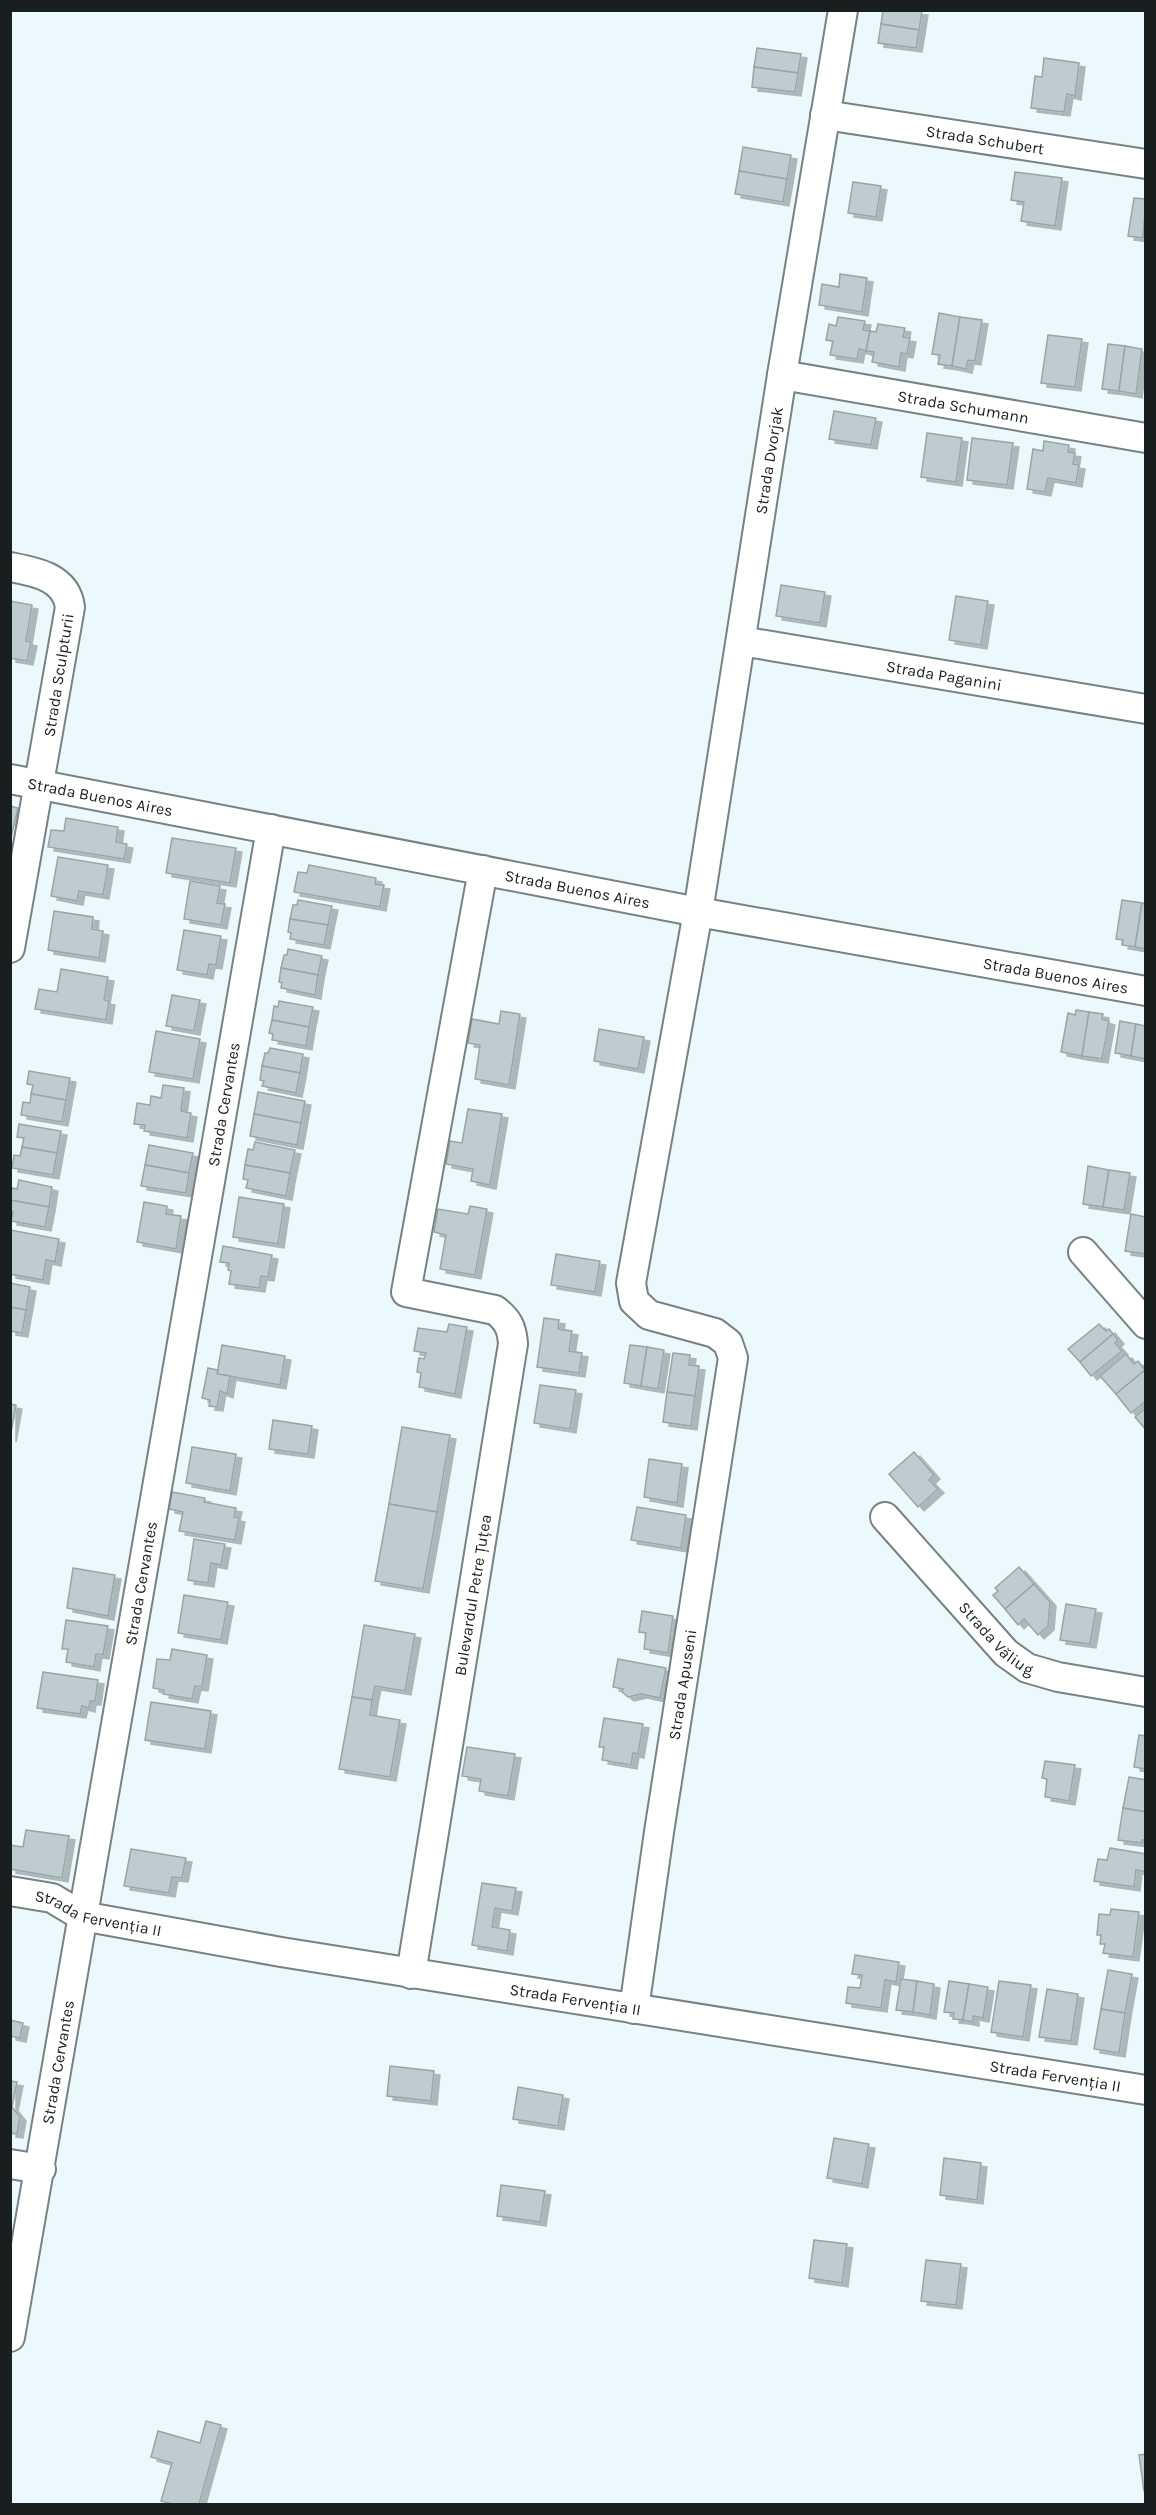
<svg xmlns="http://www.w3.org/2000/svg" width="1156" height="2515" viewBox="0 0 1156 2515" font-family="Karla,sans-serif">
	<defs>
		<filter id="shadow"><feDropShadow dx="6" dy="4" stdDeviation="0" flood-color="#0004"/></filter>
	</defs>
	<rect width="100%" height="100%" fill="#ebf9fc"/>
	<g fill="#bfcccf" stroke="#98a5a7" stroke-width="1.5" filter="url(#shadow)">
		<polygon points="883,10 922,11 919,30 881,24"/>
		<polygon points="881,24 919,30 916,48 878,43"/>
		<polygon points="757,48 801,54 798,73 754,67"/>
		<polygon points="1044,58 1079,63 1075,96 1067,94 1064,112 1031,108 1035,76 1042,77"/>
		<polygon points="754,67 798,73 795,92 752,87"/>
		<polygon points="743,147 791,155 787,179 739,171"/>
		<polygon points="739,171 787,179 783,202 735,194"/>
		<polygon points="1015,172 1062,178 1055,226 1021,221 1024,202 1011,200"/>
		<polygon points="853,182 881,186 876,217 848,213"/>
		<polygon points="1134,198 1146,199 1143,238 1128,236"/>
		<polygon points="840,274 867,278 862,312 819,305 822,284 839,287"/>
		<polygon points="939,313 960,317 952,366 938,364 940,355 932,354"/>
		<polygon points="838,317 865,321 863,330 870,331 866,351 859,349 857,359 830,355 833,341 826,340 829,324 836,326"/>
		<polygon points="960,317 982,320 975,361 968,360 966,369 952,366"/>
		<polygon points="878,324 905,328 903,337 910,338 907,354 901,353 899,367 872,362 874,352 866,351 870,331 876,332"/>
		<polygon points="1048,335 1082,339 1075,387 1041,383"/>
		<polygon points="1108,344 1125,346 1119,391 1102,389"/>
		<polygon points="1125,346 1142,349 1136,394 1119,391"/>
		<polygon points="834,411 876,418 871,445 829,439"/>
		<polygon points="927,433 962,438 956,482 921,477"/>
		<polygon points="972,438 1013,443 1007,485 967,480"/>
		<polygon points="1044,441 1069,445 1068,452 1075,453 1073,464 1079,465 1076,483 1048,478 1045,492 1027,489 1033,449 1043,451"/>
		<polygon points="781,585 825,592 820,623 776,616"/>
		<polygon points="956,596 988,601 981,645 949,640"/>
		<polygon points="10,601 32,605 26,641 31,642 27,661 10,658"/>
		<polygon points="10,806 18,808 10,842"/>
		<polygon points="66,818 118,827 116,842 127,844 124,859 48,847 51,830 64,831"/>
		<polygon points="172,838 236,848 230,883 166,873"/>
		<polygon points="58,857 108,865 103,895 79,891 77,901 51,896"/>
		<polygon points="309,865 376,878 375,884 384,885 380,907 294,892 298,872 307,873"/>
		<polygon points="190,881 220,886 217,903 225,904 221,925 184,919"/>
		<polygon points="298,900 332,906 328,925 290,919 293,905 297,905"/>
		<polygon points="1122,900 1142,903 1135,947 1122,945 1123,940 1116,939"/>
		<polygon points="1142,903 1146,904 1146,949 1135,947"/>
		<polygon points="54,911 93,917 92,929 103,931 99,958 48,950"/>
		<polygon points="290,919 328,925 324,945 290,939 291,933 288,932"/>
		<polygon points="184,930 221,936 216,965 209,964 207,975 177,970"/>
		<polygon points="288,949 322,956 318,975 281,968 284,955 287,955"/>
		<polygon points="281,968 318,975 315,995 281,988 282,983 279,982"/>
		<polygon points="61,969 108,977 104,1000 109,1001 106,1020 35,1009 39,989 57,992"/>
		<polygon points="172,995 200,1000 194,1031 166,1026"/>
		<polygon points="279,1001 313,1007 309,1027 272,1020 274,1006 278,1007"/>
		<polygon points="1076,1010 1089,1012 1082,1056 1061,1052 1068,1013 1075,1015"/>
		<polygon points="501,1011 520,1014 509,1085 475,1079 480,1045 468,1043 472,1019 499,1024"/>
		<polygon points="1089,1012 1103,1014 1102,1019 1109,1021 1102,1059 1082,1056"/>
		<polygon points="272,1020 309,1027 306,1046 272,1040 273,1034 269,1033"/>
		<polygon points="1120,1021 1136,1024 1131,1056 1115,1053"/>
		<polygon points="1136,1024 1146,1026 1146,1059 1131,1056"/>
		<polygon points="599,1029 644,1037 638,1069 594,1061"/>
		<polygon points="156,1031 200,1039 193,1079 149,1072"/>
		<polygon points="270,1048 303,1054 300,1073 262,1066 265,1053 268,1053"/>
		<polygon points="262,1066 300,1073 296,1093 262,1086 264,1081 260,1080"/>
		<polygon points="29,1071 70,1078 66,1100 31,1094 33,1085 27,1084"/>
		<polygon points="163,1085 184,1088 181,1111 191,1113 187,1138 144,1131 145,1125 134,1124 137,1103 150,1105 151,1096 161,1098"/>
		<polygon points="258,1092 305,1101 301,1123 254,1114"/>
		<polygon points="31,1094 66,1100 62,1122 21,1115 23,1102 30,1103"/>
		<polygon points="468,1109 502,1114 490,1185 471,1181 473,1169 446,1164 450,1141 462,1143"/>
		<polygon points="254,1114 301,1123 297,1145 250,1136"/>
		<polygon points="19,1124 61,1131 57,1153 22,1147 24,1138 17,1137"/>
		<polygon points="255,1142 295,1150 290,1173 245,1165 248,1149 253,1150"/>
		<polygon points="149,1145 193,1153 189,1173 145,1165"/>
		<polygon points="22,1147 57,1153 53,1175 12,1168 14,1155 20,1156"/>
		<polygon points="145,1165 189,1173 186,1193 141,1186"/>
		<polygon points="245,1165 290,1173 286,1196 246,1188 248,1180 243,1179"/>
		<polygon points="1088,1166 1109,1170 1103,1207 1083,1204"/>
		<polygon points="1109,1170 1130,1173 1124,1210 1103,1207"/>
		<polygon points="19,1180 52,1187 49,1207 10,1200 12,1188 17,1189"/>
		<polygon points="239,1197 284,1204 278,1244 233,1237"/>
		<polygon points="10,1200 49,1207 45,1227 11,1221 13,1212 10,1212"/>
		<polygon points="144,1202 167,1206 166,1214 181,1216 176,1249 137,1242"/>
		<polygon points="470,1206 487,1209 475,1275 440,1269 446,1235 434,1232 438,1209 468,1214"/>
		<polygon points="1131,1214 1146,1217 1146,1254 1125,1251"/>
		<polygon points="10,1230 59,1239 55,1262 46,1260 43,1280 10,1274"/>
		<polygon points="223,1246 272,1255 268,1277 261,1276 259,1288 229,1284 231,1271 228,1270 229,1263 220,1262"/>
		<polygon points="556,1254 600,1261 595,1292 551,1285"/>
		<polygon points="10,1283 30,1287 26,1310 10,1307"/>
		<polygon points="10,1307 26,1310 22,1333 10,1331"/>
		<polygon points="544,1318 559,1320 558,1329 572,1331 569,1351 582,1353 579,1373 537,1367"/>
		<polygon points="449,1324 467,1327 455,1394 419,1387 421,1373 417,1372 419,1358 424,1359 426,1353 414,1351 418,1328 447,1332"/>
		<polygon points="1099,1324 1106,1331 1109,1329 1113,1334 1080,1362 1068,1349"/>
		<polygon points="1113,1334 1118,1340 1115,1343 1122,1351 1091,1376 1080,1362"/>
		<polygon points="222,1345 285,1356 280,1385 217,1374"/>
		<polygon points="630,1345 647,1347 641,1386 624,1383"/>
		<polygon points="647,1347 664,1350 658,1389 641,1386"/>
		<polygon points="673,1353 690,1355 689,1365 699,1366 695,1396 667,1392"/>
		<polygon points="1126,1354 1134,1364 1138,1361 1145,1370 1116,1394 1100,1376"/>
		<polygon points="208,1368 218,1370 217,1374 230,1376 227,1394 220,1391 217,1407 209,1406 210,1400 202,1398"/>
		<polygon points="1145,1370 1146,1401 1131,1413 1116,1394"/>
		<polygon points="540,1385 576,1390 570,1429 534,1423"/>
		<polygon points="667,1392 695,1396 691,1426 663,1422"/>
		<polygon points="10,1404 16,1405 10,1438"/>
		<polygon points="1146,1408 1146,1430 1135,1417"/>
		<polygon points="273,1420 312,1426 308,1454 269,1449"/>
		<polygon points="402,1427 450,1435 437,1512 389,1504"/>
		<polygon points="192,1447 236,1454 230,1491 186,1483"/>
		<polygon points="914,1452 934,1475 929,1480 938,1489 918,1507 889,1474"/>
		<polygon points="649,1459 682,1464 677,1503 644,1497"/>
		<polygon points="172,1492 205,1498 204,1502 236,1508 234,1517 239,1518 235,1540 179,1531 183,1512 169,1509"/>
		<polygon points="389,1504 437,1512 423,1589 375,1581"/>
		<polygon points="637,1507 686,1515 681,1548 631,1540"/>
		<polygon points="194,1539 225,1544 221,1565 211,1563 208,1583 188,1580"/>
		<polygon points="1019,1567 1034,1584 1005,1609 993,1595 998,1591 995,1588"/>
		<polygon points="73,1568 115,1575 108,1616 67,1608"/>
		<polygon points="1034,1584 1050,1602 1048,1626 1038,1635 1024,1619 1018,1625 1005,1609"/>
		<polygon points="184,1595 228,1602 221,1640 178,1633"/>
		<polygon points="1066,1604 1096,1609 1090,1644 1060,1640"/>
		<polygon points="642,1611 673,1616 668,1653 644,1649 646,1633 639,1632"/>
		<polygon points="66,1620 108,1626 103,1655 96,1654 94,1667 66,1662 68,1649 62,1649"/>
		<polygon points="364,1625 415,1634 405,1691 375,1686 372,1700 352,1697"/>
		<polygon points="172,1649 207,1655 202,1687 195,1686 192,1699 163,1694 164,1690 153,1688 157,1659 170,1660"/>
		<polygon points="618,1659 666,1668 660,1698 641,1694 628,1697 622,1692 623,1689 613,1687"/>
		<polygon points="43,1672 98,1680 95,1701 90,1701 89,1708 82,1706 80,1714 37,1708"/>
		<polygon points="352,1697 372,1700 370,1715 400,1720 390,1777 339,1769"/>
		<polygon points="151,1702 211,1711 205,1749 145,1740"/>
		<polygon points="604,1718 643,1724 638,1754 633,1753 631,1765 602,1760 604,1747 599,1747"/>
		<polygon points="1139,1735 1146,1736 1146,1769 1134,1767"/>
		<polygon points="467,1747 515,1754 508,1796 479,1791 481,1779 462,1776"/>
		<polygon points="1045,1761 1075,1765 1069,1801 1045,1797 1047,1779 1042,1778"/>
		<polygon points="1129,1777 1146,1780 1146,1812 1123,1808"/>
		<polygon points="1123,1808 1146,1812 1146,1840 1142,1840 1142,1843 1118,1840"/>
		<polygon points="26,1830 69,1836 62,1878 10,1869 10,1845 23,1847"/>
		<polygon points="1110,1848 1146,1854 1146,1872 1136,1870 1134,1887 1094,1881 1098,1859 1107,1860"/>
		<polygon points="131,1849 186,1858 182,1878 172,1877 169,1893 124,1886"/>
		<polygon points="482,1883 516,1888 512,1911 495,1908 492,1927 510,1930 507,1951 472,1945"/>
		<polygon points="1111,1909 1139,1912 1133,1957 1103,1953 1105,1944 1100,1944 1101,1935 1097,1935 1099,1914 1110,1915"/>
		<polygon points="855,1955 899,1962 896,1982 885,1980 881,2008 846,2003 848,1987 860,1988 862,1975 852,1974"/>
		<polygon points="1108,1970 1132,1974 1125,2013 1101,2009"/>
		<polygon points="901,1979 917,1981 913,2012 896,2010"/>
		<polygon points="917,1981 934,1984 930,2015 913,2012"/>
		<polygon points="949,1981 969,1984 963,2020 953,2019 954,2013 944,2012"/>
		<polygon points="999,1981 1031,1985 1023,2037 991,2032"/>
		<polygon points="969,1984 988,1987 983,2018 973,2016 973,2022 963,2020"/>
		<polygon points="1047,1989 1078,1994 1071,2041 1039,2037"/>
		<polygon points="1101,2009 1125,2013 1119,2053 1094,2049"/>
		<polygon points="10,2020 23,2023 20,2038 10,2036"/>
		<polygon points="390,2066 434,2071 431,2101 387,2096"/>
		<polygon points="10,2081 17,2082 12,2107 20,2117 17,2134 10,2133"/>
		<polygon points="518,2087 563,2095 558,2126 513,2119"/>
		<polygon points="834,2138 869,2144 862,2184 827,2178"/>
		<polygon points="944,2158 981,2163 977,2200 940,2195"/>
		<polygon points="501,2185 545,2191 540,2222 497,2216"/>
		<polygon points="814,2240 847,2244 842,2283 809,2278"/>
		<polygon points="926,2260 961,2264 956,2305 921,2301"/>
		<polygon points="206,2421 221,2425 199,2504 173,2504 161,2501 172,2463 151,2457 158,2431 200,2443"/>
		<polygon points="1146,2454 1146,2491 1144,2491 1139,2455"/>
	</g>
	<g fill="none" stroke-linecap="round" stroke-linejoin="round">
		<g stroke="#768285" stroke-width="32">
			<g id="minor">
				<path id="s1" d="M825 115 1146 164"/>
				<path id="s2" d="M782 375 1146 438"/>
				<path d="M10 567C36 572 66 577 70 607L10 948"/>
				<path id="s3" d="M741 641 1146 709"/>
				<path id="s4" d="M10 779 698 912 1146 991"/>
				<polyline points="1083,1252 1146,1324"/>
				<path id="s5" d="M885 1517 1006 1653 1027 1668 1058 1677 1146 1692"/>
				<path id="s6" d="M10 1891 52 1898 82 1916 281 1952 1146 2090"/>
				<path id="s7" d="M411 1974 513 1344C512 1328 508 1320 495 1310L406 1292 483 870"/>
				<path id="s8" d="M634 2009 659 1832 733 1358 728 1343 715 1333 649 1315 634 1301 631 1283 698 912 782 375 843 10"/>
				<polyline points="10,2164 41,2169"/>
				<path id="s9" d="M10 2337 271 829"/>
			</g>
		</g>
		<use href="#minor" stroke="#fff" stroke-width="28"/>
	</g>
	<g text-anchor="middle" stroke-width="6" stroke-linejoin="round" paint-order="stroke">
		<g font-size="16" fill="#191e1f" stroke="#fff">
			<text dy="6" stroke="none"><textPath href="#s1" startOffset="162">Strada Schubert</textPath></text>
			<text dy="6" stroke="none"><textPath href="#s2" startOffset="184">Strada Schumann</textPath></text>
			<text dy="6" stroke="none"><textPath href="#s8" startOffset="1632">Strada Dvorjak</textPath></text>
			<text transform="translate(58 675) rotate(-81)" y="6">Strada Sculpturii</text>
			<text dy="6" stroke="none"><textPath href="#s3" startOffset="206">Strada Paganini</textPath></text>
			<text dy="6" stroke="none"><textPath href="#s4" startOffset="92">Strada Buenos Aires</textPath></text>
			<text dy="6" stroke="none"><textPath href="#s4" startOffset="578">Strada Buenos Aires</textPath></text>
			<text dy="6" stroke="none"><textPath href="#s4" startOffset="1064">Strada Buenos Aires</textPath></text>
			<text dy="6" stroke="none"><textPath href="#s9" startOffset="1251">Strada Cervantes</textPath></text>
			<text dy="6" stroke="none"><textPath href="#s9" startOffset="765">Strada Cervantes</textPath></text>
			<text dy="6" stroke="none"><textPath href="#s7" startOffset="384">Bulevardul Petre Țuțea</textPath></text>
			<text dy="6" stroke="none"><textPath href="#s5" startOffset="165">Strada Văliug</textPath></text>
			<text dy="6" stroke="none"><textPath href="#s8" startOffset="328">Strada Apuseni</textPath></text>
			<text dy="6" stroke="none"><textPath href="#s6" startOffset="92">Strada Fervenția II</textPath></text>
			<text dy="6" stroke="none"><textPath href="#s6" startOffset="578">Strada Fervenția II</textPath></text>
			<text dy="6" stroke="none"><textPath href="#s9" startOffset="279">Strada Cervantes</textPath></text>
			<text dy="6" stroke="none"><textPath href="#s6" startOffset="1064">Strada Fervenția II</textPath></text>
		</g>
	</g>
	<rect width="1156" height="2515" fill="none" stroke="#191e1f" stroke-width="24"/>
</svg>
